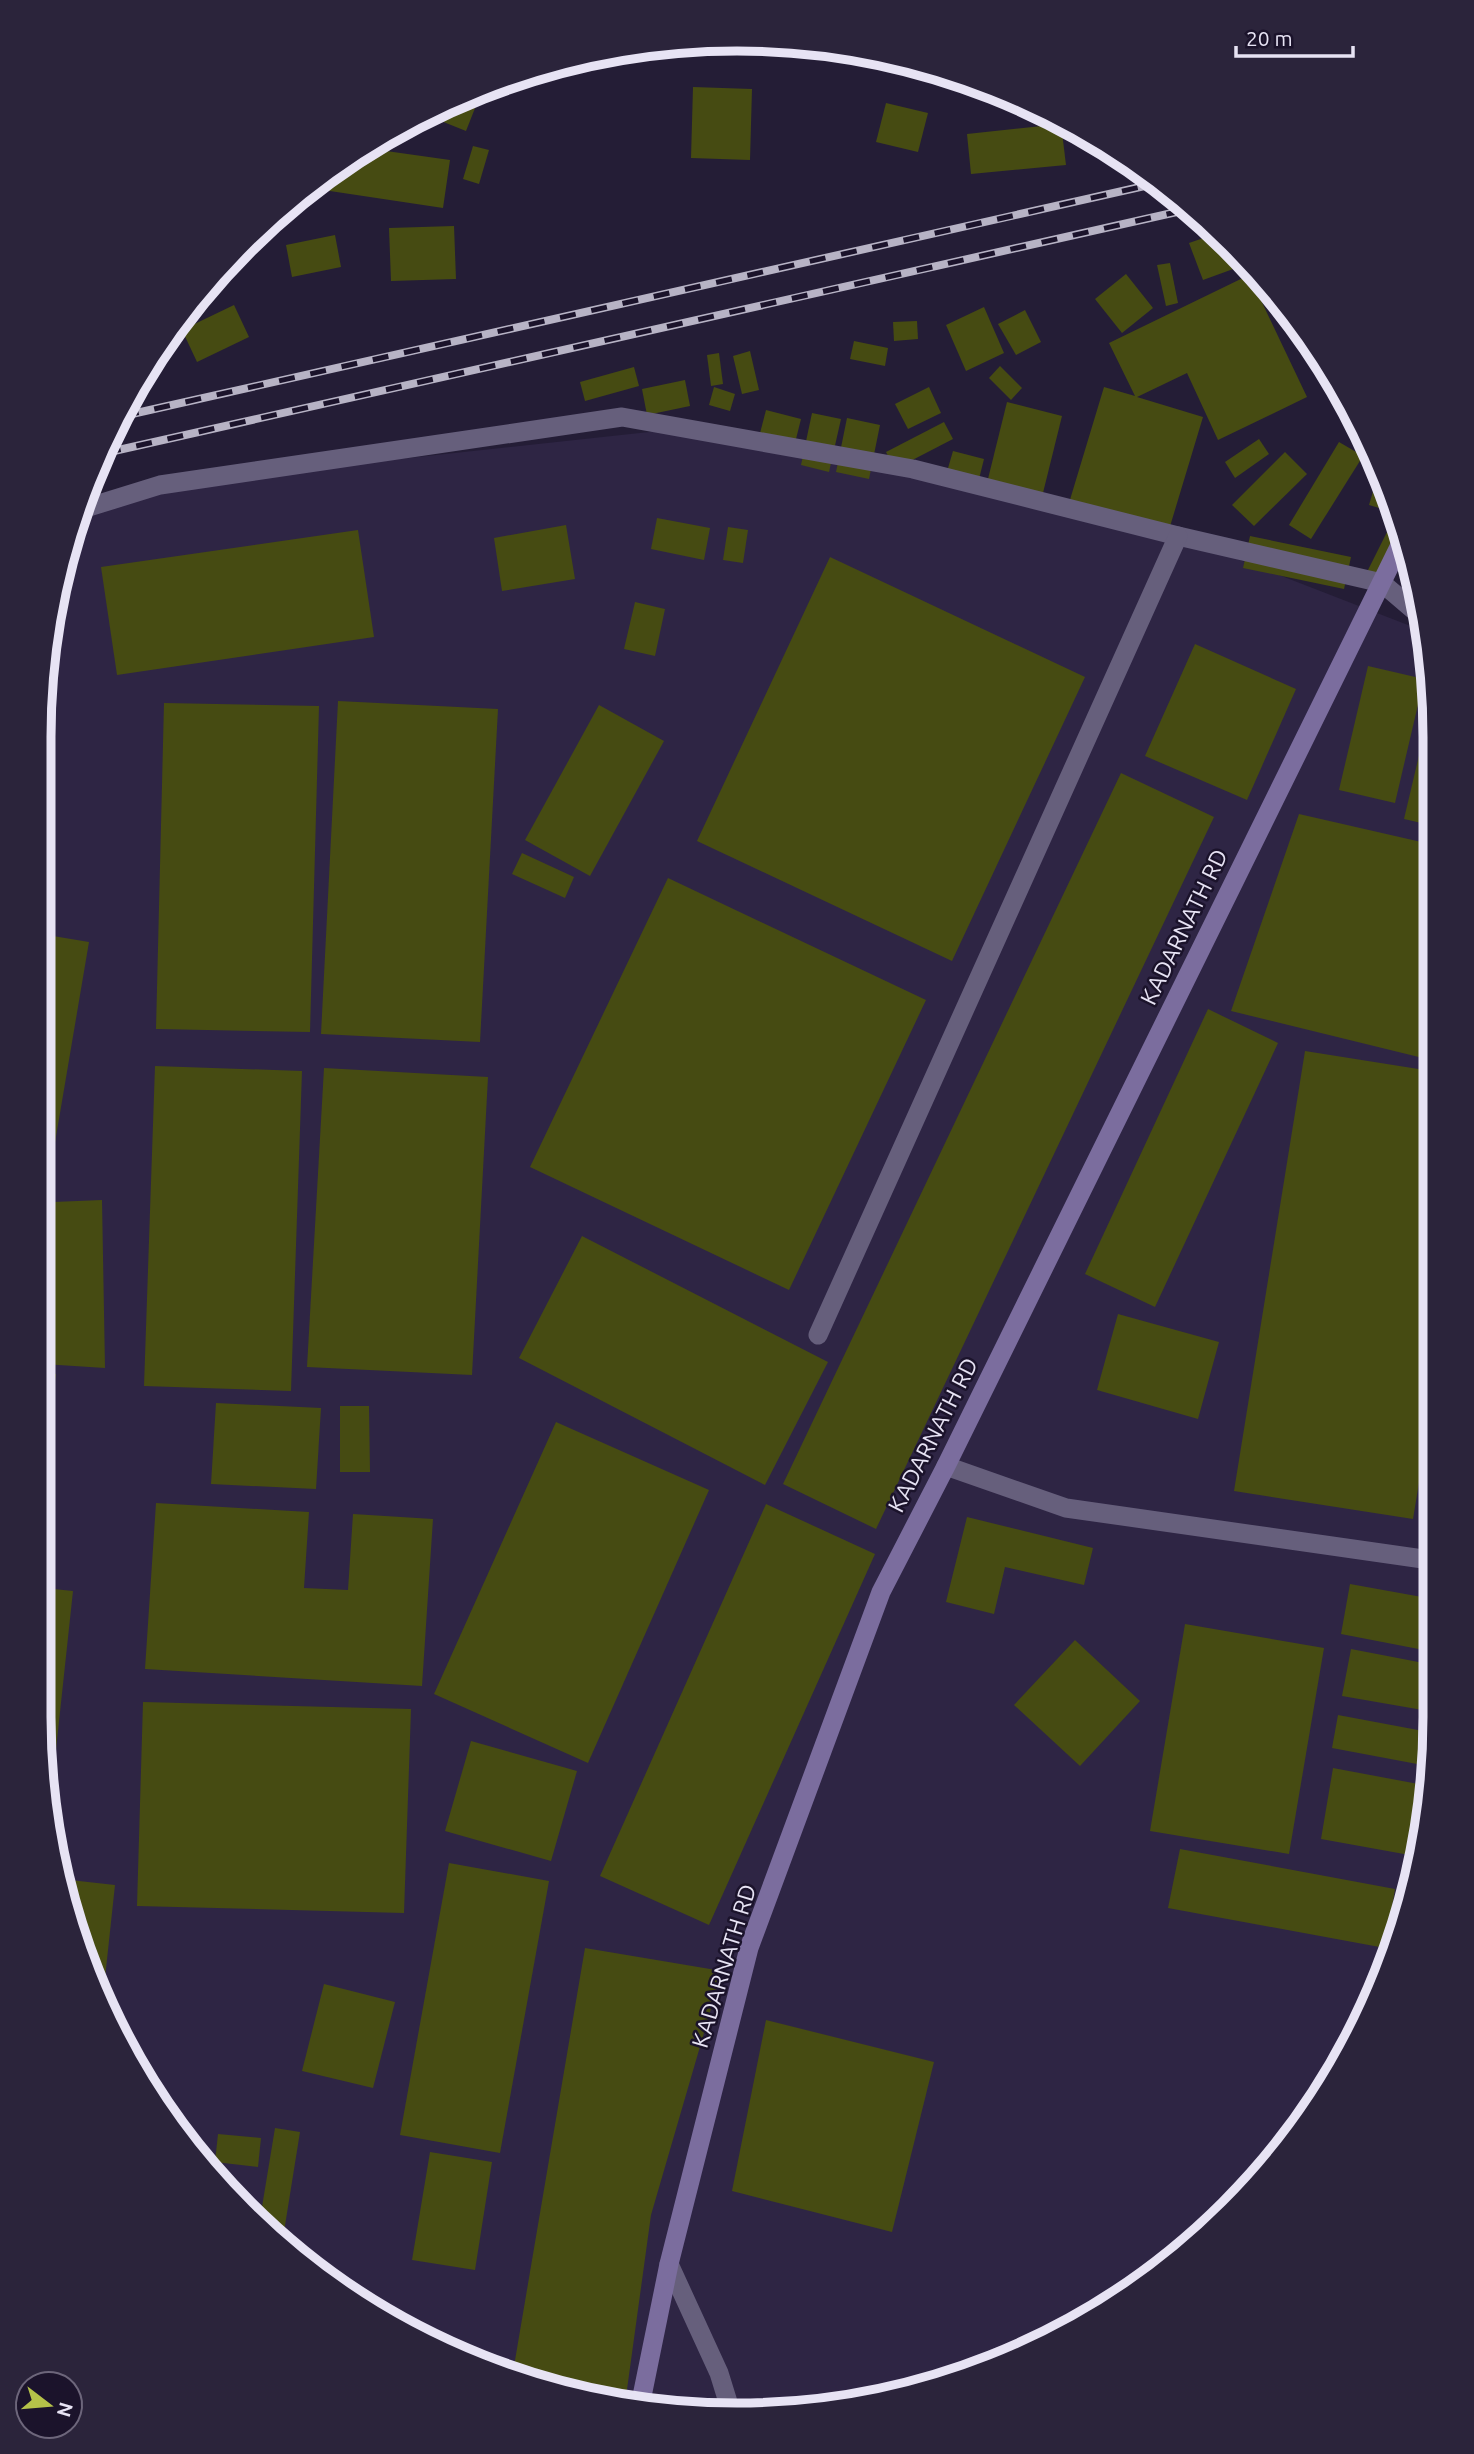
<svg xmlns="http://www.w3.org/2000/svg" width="1474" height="2454" viewBox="0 0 1474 2454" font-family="Ubuntu,sans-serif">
	<rect width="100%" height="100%" fill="#241d36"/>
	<polygon fill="#2e2544" points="686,428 1178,536 1426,632 1430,646 1434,1763 1398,1942 1318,2105 1231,2211 1162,2271 1046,2343 961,2379 829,2409 737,2415 601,2402 513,2379 428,2343 312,2271 183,2142 111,2026 75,1941 45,1809 40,691 76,512 160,485"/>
	<g fill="#464b12">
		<polygon points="693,87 752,89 750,160 691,158"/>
		<polygon points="474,90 481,93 466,131 426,115"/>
		<polygon points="886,103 928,113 918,152 876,142"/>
		<polygon points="1061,124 1066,165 971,174 967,134"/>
		<polygon points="473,146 489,150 479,184 463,179"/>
		<polygon points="365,148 450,160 443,208 310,188 349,156"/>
		<polygon points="454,226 456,279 391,281 389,228"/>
		<polygon points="1218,233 1231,243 1247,264 1203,280 1189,243"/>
		<polygon points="335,235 341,267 292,277 286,245"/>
		<polygon points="1170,263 1178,303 1166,306 1157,265"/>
		<polygon points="1126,274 1153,308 1122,333 1095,299"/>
		<polygon points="1249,275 1307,397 1218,440 1187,373 1137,397 1203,417 1168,533 1069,503 1104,387 1135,396 1109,343"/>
		<polygon points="234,305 249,337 197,362 182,330"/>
		<polygon points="984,307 1004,353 966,371 946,325"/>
		<polygon points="1025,310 1041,342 1016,355 998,324"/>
		<polygon points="917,321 918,339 894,341 893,322"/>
		<polygon points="854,341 888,348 885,366 850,359"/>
		<polygon points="750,351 759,390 742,394 733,356"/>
		<polygon points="719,353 723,384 711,386 707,355"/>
		<polygon points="1000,366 1022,388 1011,400 989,378"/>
		<polygon points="634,367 639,386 585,401 580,382"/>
		<polygon points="685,380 690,406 647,415 642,389"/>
		<polygon points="714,387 735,394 730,411 709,405"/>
		<polygon points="929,387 941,413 908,429 895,404"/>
		<polygon points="1007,402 1062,416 1041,501 986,487"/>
		<polygon points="766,410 801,419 794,447 759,437"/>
		<polygon points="812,413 841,419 829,472 801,465"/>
		<polygon points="847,418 880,425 869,479 836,472"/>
		<polygon points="944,422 953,439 895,469 886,452"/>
		<polygon points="1259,439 1269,454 1235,478 1225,462"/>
		<polygon points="1339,442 1363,456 1311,539 1289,525"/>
		<polygon points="953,451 984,459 978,483 946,475"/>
		<polygon points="1285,452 1307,474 1254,526 1232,505"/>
		<polygon points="1379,471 1397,509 1396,513 1369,505"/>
		<polygon points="657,518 710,528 704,560 651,549"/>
		<polygon points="566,525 575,579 502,591 494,538"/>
		<polygon points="728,527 748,530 743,563 723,560"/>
		<polygon points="358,530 374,637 117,675 101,567"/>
		<polygon points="1388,530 1401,537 1374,590 1361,584"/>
		<polygon points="1250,536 1351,557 1344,589 1243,568"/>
		<polygon points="830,557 1085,677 952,961 697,841"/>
		<polygon points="635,602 665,609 655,656 624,649"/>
		<polygon points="1195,644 1296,689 1247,800 1145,756"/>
		<polygon points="1368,666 1424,679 1395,803 1339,790"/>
		<polygon points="338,701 498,709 480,1042 321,1034"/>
		<polygon points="164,703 319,706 310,1032 156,1029"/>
		<polygon points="599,705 664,741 590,876 525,840"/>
		<polygon points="1429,713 1430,713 1430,825 1404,819"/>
		<polygon points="1121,773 1214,817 876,1529 783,1484"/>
		<polygon points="1299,814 1430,844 1431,1060 1231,1011"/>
		<polygon points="522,853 574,877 565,898 512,874"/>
		<polygon points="668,878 926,1000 789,1290 530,1167"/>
		<polygon points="41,934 89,942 49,1178 42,1177"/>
		<polygon points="1208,1009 1278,1043 1155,1307 1085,1274"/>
		<polygon points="1305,1051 1431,1071 1433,1398 1413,1519 1234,1491"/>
		<polygon points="155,1066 302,1071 291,1391 144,1386"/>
		<polygon points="324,1068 488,1077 472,1375 307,1367"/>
		<polygon points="102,1200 105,1368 43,1364 42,1293 53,1202"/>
		<polygon points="582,1236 828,1362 765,1485 519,1358"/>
		<polygon points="1118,1314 1219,1342 1198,1419 1097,1390"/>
		<polygon points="43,1372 56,1374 45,1450 43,1450"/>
		<polygon points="216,1403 321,1408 316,1489 211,1484"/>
		<polygon points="340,1406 369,1406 370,1472 340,1472"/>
		<polygon points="556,1422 709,1490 588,1763 434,1694"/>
		<polygon points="156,1503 309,1512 304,1588 348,1590 353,1514 433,1519 422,1686 145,1669"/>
		<polygon points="766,1504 875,1554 709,1925 600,1876"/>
		<polygon points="967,1517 1093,1548 1084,1585 1005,1567 994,1614 946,1602"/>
		<polygon points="1350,1584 1433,1599 1434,1652 1341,1634"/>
		<polygon points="44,1588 73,1591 51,1796 44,1796"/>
		<polygon points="1185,1624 1324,1648 1289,1854 1150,1831"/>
		<polygon points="1075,1640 1140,1701 1080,1766 1014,1705"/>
		<polygon points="1351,1649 1434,1665 1434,1712 1342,1696"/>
		<polygon points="143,1702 411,1709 404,1913 137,1906"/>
		<polygon points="1338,1715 1434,1733 1433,1767 1332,1748"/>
		<polygon points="471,1741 577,1771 551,1861 445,1831"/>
		<polygon points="1333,1768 1429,1786 1415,1856 1321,1839"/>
		<polygon points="1180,1849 1395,1889 1385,1948 1168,1908"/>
		<polygon points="449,1863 549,1881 500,2153 400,2135"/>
		<polygon points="61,1879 115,1885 102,2006 75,1941"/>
		<polygon points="585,1948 722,1971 651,2215 625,2404 601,2402 512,2378"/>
		<polygon points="324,1984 395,2002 373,2088 302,2071"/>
		<polygon points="766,2020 934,2062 892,2232 732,2191"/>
		<polygon points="275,2128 300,2132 283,2238 277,2237 260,2219"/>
		<polygon points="218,2134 261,2138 258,2167 215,2162"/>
		<polygon points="430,2152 492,2162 475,2270 412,2260"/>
		<polygon points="369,2306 389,2311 387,2318 369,2307"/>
	</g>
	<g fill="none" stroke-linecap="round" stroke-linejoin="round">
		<g stroke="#665f7c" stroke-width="19">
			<polyline points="946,1466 1066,1508 1430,1560 1433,1542"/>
			<polyline points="669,2264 719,2373 732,2415"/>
		</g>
		<g stroke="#665f7c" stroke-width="19">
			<polyline points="76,511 160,485 622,417 913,469 1178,536 1382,583 1423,618"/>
			<polyline points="818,1335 1178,536"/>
		</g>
		<polyline stroke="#7b6d9e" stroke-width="19" points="640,2406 669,2264 749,1948 881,1592 946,1466 1404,537"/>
		<g stroke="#b7b3c5" stroke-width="8">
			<g id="rail">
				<polyline points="123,416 1158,183"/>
				<polyline points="105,453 1190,209"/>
			</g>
		</g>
		<use href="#rail" stroke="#1b132b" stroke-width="5" stroke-dasharray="16" stroke-linecap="butt"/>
	</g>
	<g text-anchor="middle" stroke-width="5" stroke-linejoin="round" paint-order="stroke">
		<g font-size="23" fill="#e7e3f4" stroke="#1b132b">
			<text transform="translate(1184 927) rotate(-64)" y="8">KADARNATH RD</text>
			<text transform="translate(933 1435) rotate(-63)" y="8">KADARNATH RD</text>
			<text transform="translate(724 1966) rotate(-73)" y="8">KADARNATH RD</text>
		</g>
	</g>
	<path d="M0 0H1474V2454H0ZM737 51H737A686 686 0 0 1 1423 737V1717A686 686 0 0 1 737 2403H737A686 686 0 0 1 51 1717V737A686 686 0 0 1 737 51Z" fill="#2b243b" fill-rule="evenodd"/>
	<path fill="none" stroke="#e7e3f4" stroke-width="9" d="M737 51H737A686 686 0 0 1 1423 737V1717A686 686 0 0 1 737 2403H737A686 686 0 0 1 51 1717V737A686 686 0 0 1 737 51Z"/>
	<g transform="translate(49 2405) rotate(106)"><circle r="33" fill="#1b132b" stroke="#6d667b" stroke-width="2"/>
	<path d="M0-5L12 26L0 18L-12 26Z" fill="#b5c249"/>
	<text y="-10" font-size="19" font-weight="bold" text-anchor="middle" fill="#e7e3f4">N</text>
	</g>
	<path d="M1236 46v10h117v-10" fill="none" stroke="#e7e3f4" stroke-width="3.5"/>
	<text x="1246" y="46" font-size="21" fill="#e7e3f4" stroke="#1b132b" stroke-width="5" paint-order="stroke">20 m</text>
</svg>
